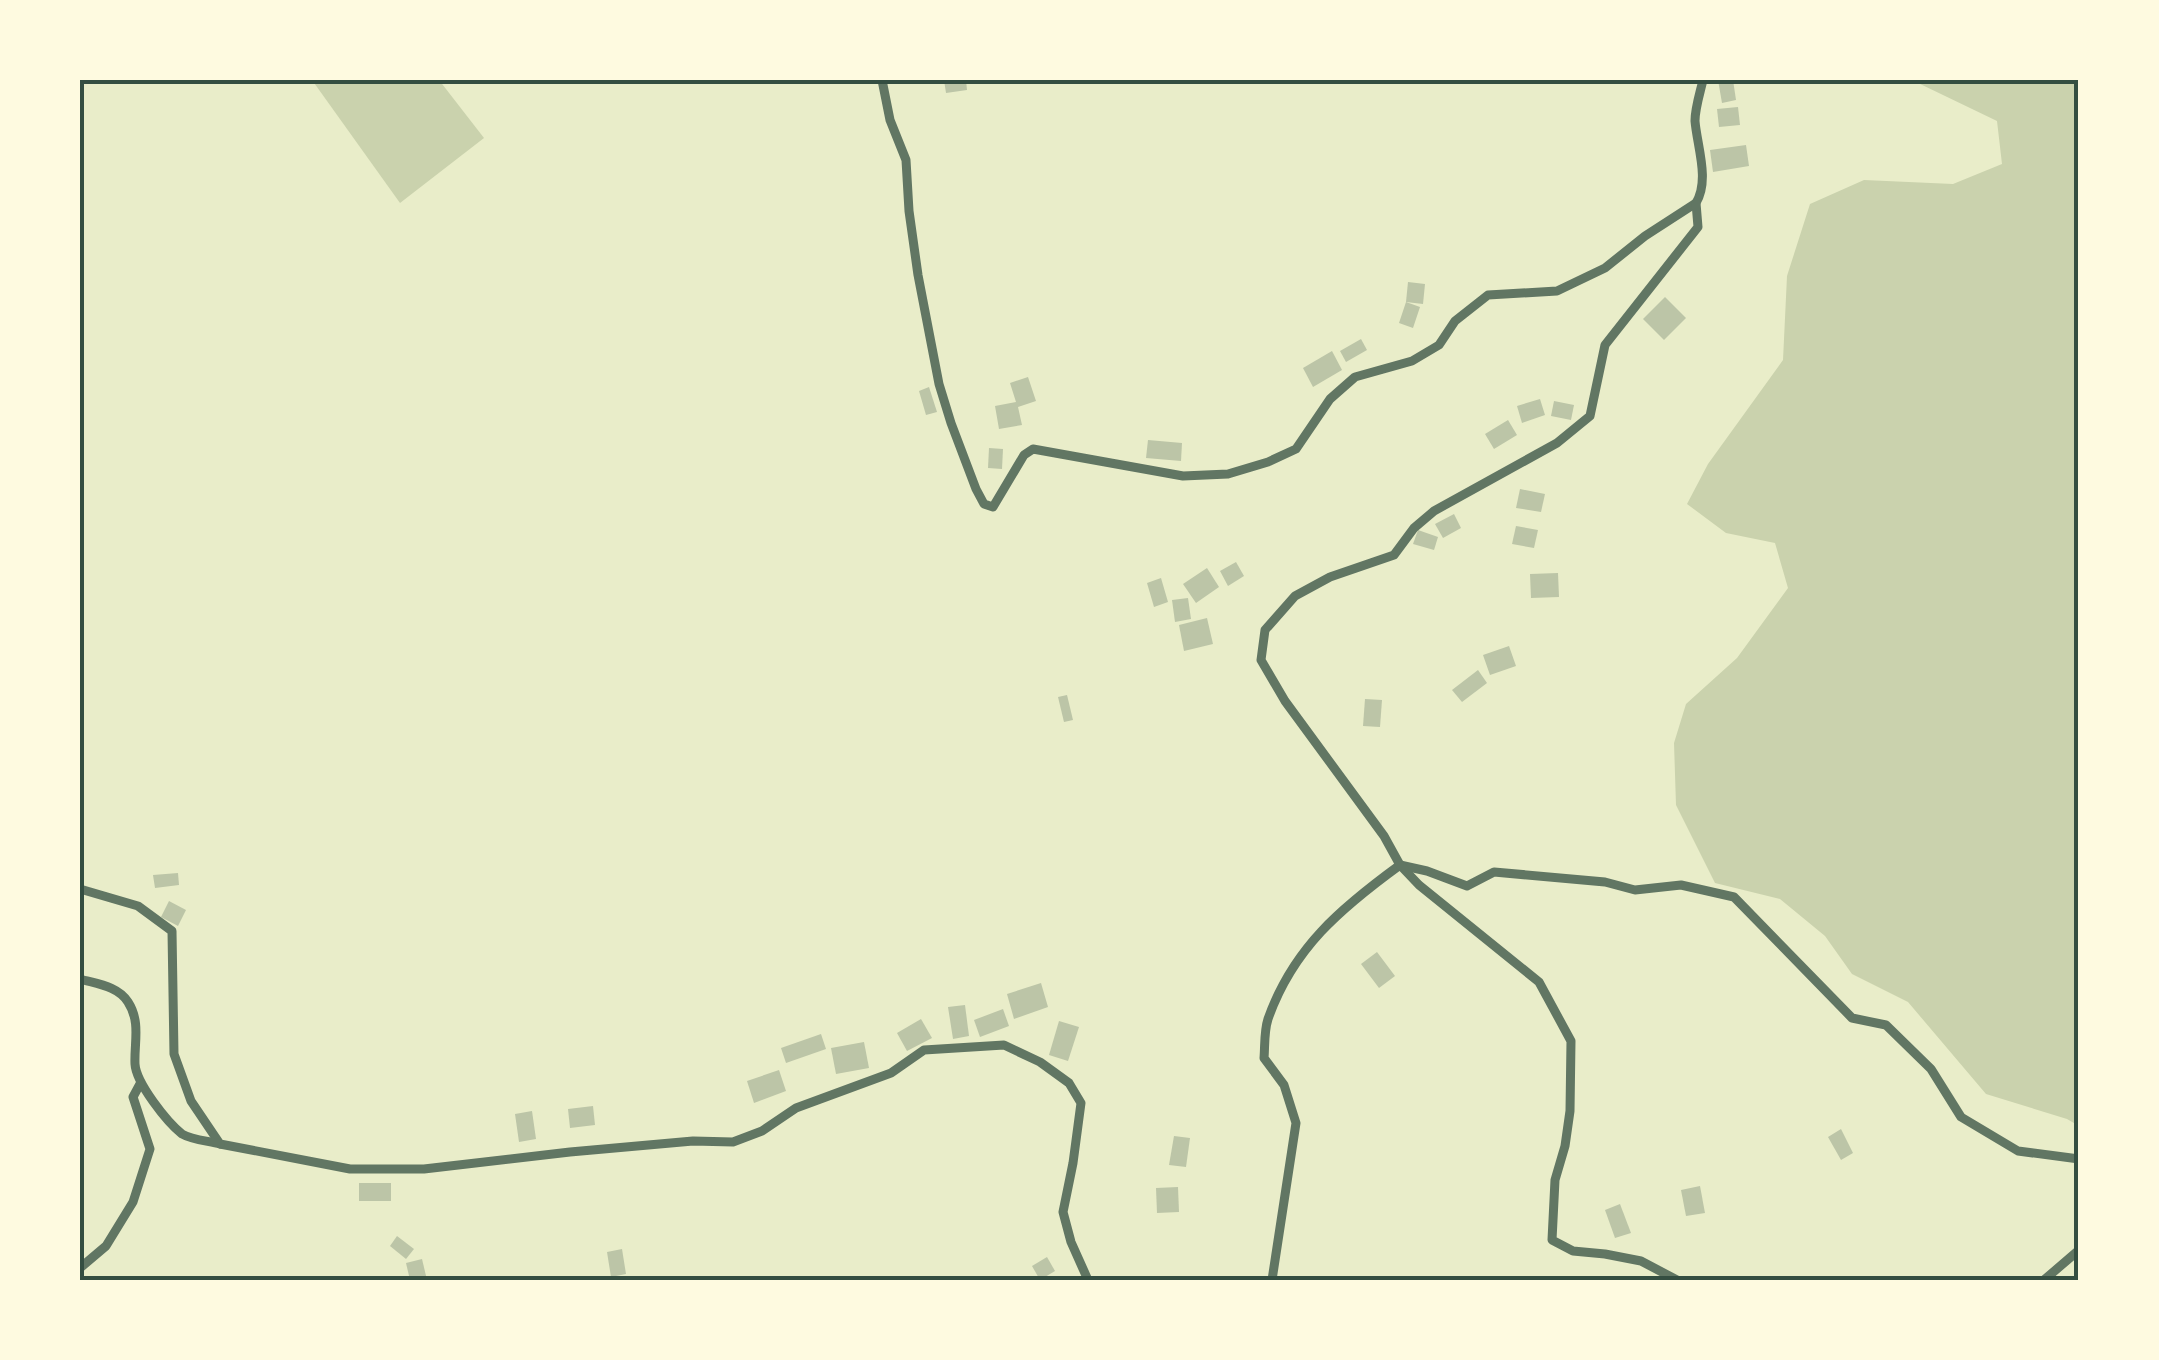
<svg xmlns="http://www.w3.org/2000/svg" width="2159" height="1360" viewBox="0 0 2159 1360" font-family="Rubik,sans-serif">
	<rect width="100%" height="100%" fill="#e9edc9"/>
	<g fill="#cad2ad">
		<polygon points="312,80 439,80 484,138 400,203"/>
		<polygon points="1906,80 2079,80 2079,1126 2067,1119 1986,1094 1908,1002 1852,974 1825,936 1780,899 1715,883 1676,805 1674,743 1686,704 1737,658 1788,588 1775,543 1726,533 1687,504 1708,464 1783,360 1787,276 1810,204 1864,180 1953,184 2002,164 1997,121 1916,82"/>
	</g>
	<g fill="#bcc5a7">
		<polygon points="944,80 966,80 967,90 946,93"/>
		<polygon points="1718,80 1733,80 1736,100 1722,103"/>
		<polygon points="1738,107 1740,125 1719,127 1717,109"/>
		<polygon points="1746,145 1749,166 1713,172 1710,150"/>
		<polygon points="1408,282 1425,284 1423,304 1406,302"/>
		<polygon points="1665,297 1686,318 1664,340 1643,319"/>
		<polygon points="1406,302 1420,307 1413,328 1399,323"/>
		<polygon points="1361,339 1367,350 1346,362 1340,351"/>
		<polygon points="1332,351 1342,370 1313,387 1303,368"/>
		<polygon points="1028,377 1036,401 1018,407 1022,425 999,429 995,406 1016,402 1010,383"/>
		<polygon points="929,387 937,412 926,415 919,391"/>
		<polygon points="1540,399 1545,415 1522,423 1517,406"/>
		<polygon points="1554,401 1574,405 1571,420 1551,416"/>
		<polygon points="1508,420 1517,435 1494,449 1485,434"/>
		<polygon points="1148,440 1182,443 1181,461 1146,458"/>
		<polygon points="989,448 1003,449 1002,469 988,468"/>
		<polygon points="1520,489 1545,494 1541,512 1516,508"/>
		<polygon points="1454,514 1461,528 1443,538 1435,524"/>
		<polygon points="1516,526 1538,530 1534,548 1512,544"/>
		<polygon points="1418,530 1438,537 1434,550 1413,544"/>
		<polygon points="1236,562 1244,576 1228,586 1220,571"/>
		<polygon points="1207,568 1219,587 1196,603 1183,584"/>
		<polygon points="1558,573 1559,597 1531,598 1530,574"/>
		<polygon points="1161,578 1168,602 1154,607 1147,583"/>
		<polygon points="1188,598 1191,619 1175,622 1172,600"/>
		<polygon points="1207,618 1213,644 1184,651 1179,625"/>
		<polygon points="1509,646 1516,666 1490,675 1483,655"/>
		<polygon points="1478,670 1487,683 1462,702 1452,690"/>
		<polygon points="1067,695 1073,720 1064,722 1058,697"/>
		<polygon points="1365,699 1382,700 1380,727 1363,726"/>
		<polygon points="178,873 179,885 155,888 153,875"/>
		<polygon points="169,901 186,910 178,926 161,917"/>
		<polygon points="1377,952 1395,976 1379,988 1361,964"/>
		<polygon points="1041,983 1048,1007 1014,1019 1007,994"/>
		<polygon points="965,1005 969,1036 953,1039 948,1007"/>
		<polygon points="1003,1009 1009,1026 980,1037 974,1020"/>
		<polygon points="921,1019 932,1038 907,1051 897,1033"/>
		<polygon points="1059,1021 1079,1027 1068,1061 1049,1055"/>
		<polygon points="821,1034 826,1049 786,1063 781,1048"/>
		<polygon points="864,1042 869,1068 836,1074 831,1048"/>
		<polygon points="779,1070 786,1091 754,1103 747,1081"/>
		<polygon points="593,1106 595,1125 570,1128 568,1109"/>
		<polygon points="532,1111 536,1139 519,1142 515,1114"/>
		<polygon points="1841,1129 1853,1153 1841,1160 1828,1137"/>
		<polygon points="1174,1136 1190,1138 1186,1167 1169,1165"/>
		<rect x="359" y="1183" width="32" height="18"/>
		<polygon points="1700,1186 1705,1213 1686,1216 1681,1190"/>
		<polygon points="1178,1187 1179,1212 1157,1213 1156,1188"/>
		<polygon points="1620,1204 1631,1233 1615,1238 1605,1210"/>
		<polygon points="397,1236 414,1249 406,1259 390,1246"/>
		<polygon points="622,1249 626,1274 611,1277 607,1252"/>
		<polygon points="1047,1257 1055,1271 1040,1280 1032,1266"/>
		<polygon points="422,1259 427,1280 410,1280 406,1263"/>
	</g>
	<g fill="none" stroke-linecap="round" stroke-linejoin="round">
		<g stroke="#617663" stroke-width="9">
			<polyline points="882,80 890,120 906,160 909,211 918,275 939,384 951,423 976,489 984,504 993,507 1024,455 1033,449 1183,476 1228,474 1268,462 1296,449 1330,399 1355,377 1412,361 1439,345 1455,321 1488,295 1557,291 1605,268 1645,236 1696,203"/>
			<polyline points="80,889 138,906 172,931 174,1054 191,1101 220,1144 350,1169 424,1169 570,1152 693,1141 733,1142 762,1131 796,1108 891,1073 924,1050 1004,1045 1040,1062 1069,1083 1081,1103 1073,1163 1063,1212 1071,1242 1088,1280"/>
			<path d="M80 979C97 984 118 986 128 1002 141 1022 134 1043 135 1064 136 1083 167 1122 182 1134 192 1140 209 1141 220 1144"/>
			<polyline points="80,1268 106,1246 133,1202 150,1149 133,1097 140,1084"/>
			<path d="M1272 1280 1296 1123 1284 1085 1264 1058C1265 1046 1264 1031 1268 1019 1293 948 1341 908 1400 865L1427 871 1467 886 1494 872 1605 882 1635 890 1681 885 1734 897 1852 1018 1886 1025 1931 1069 1961 1117 2018 1151 2079 1159"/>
			<path d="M1677 1280 1641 1261 1605 1254 1573 1251 1552 1240 1555 1180 1565 1146 1570 1111 1571 1041 1539 982 1419 885 1400 865 1384 836 1285 701 1261 660 1265 630 1295 596 1330 577 1394 555 1414 528 1434 511 1557 443 1590 416 1605 345 1698 227 1696 203C1710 180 1697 146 1695 121 1695 108 1700 93 1703 80"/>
			<polyline points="2044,1280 2079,1250"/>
		</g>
	</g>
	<rect width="2159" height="1360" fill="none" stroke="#fefae0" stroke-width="165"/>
	<rect x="82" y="82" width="1994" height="1196" fill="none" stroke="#344e41" stroke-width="4"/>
</svg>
